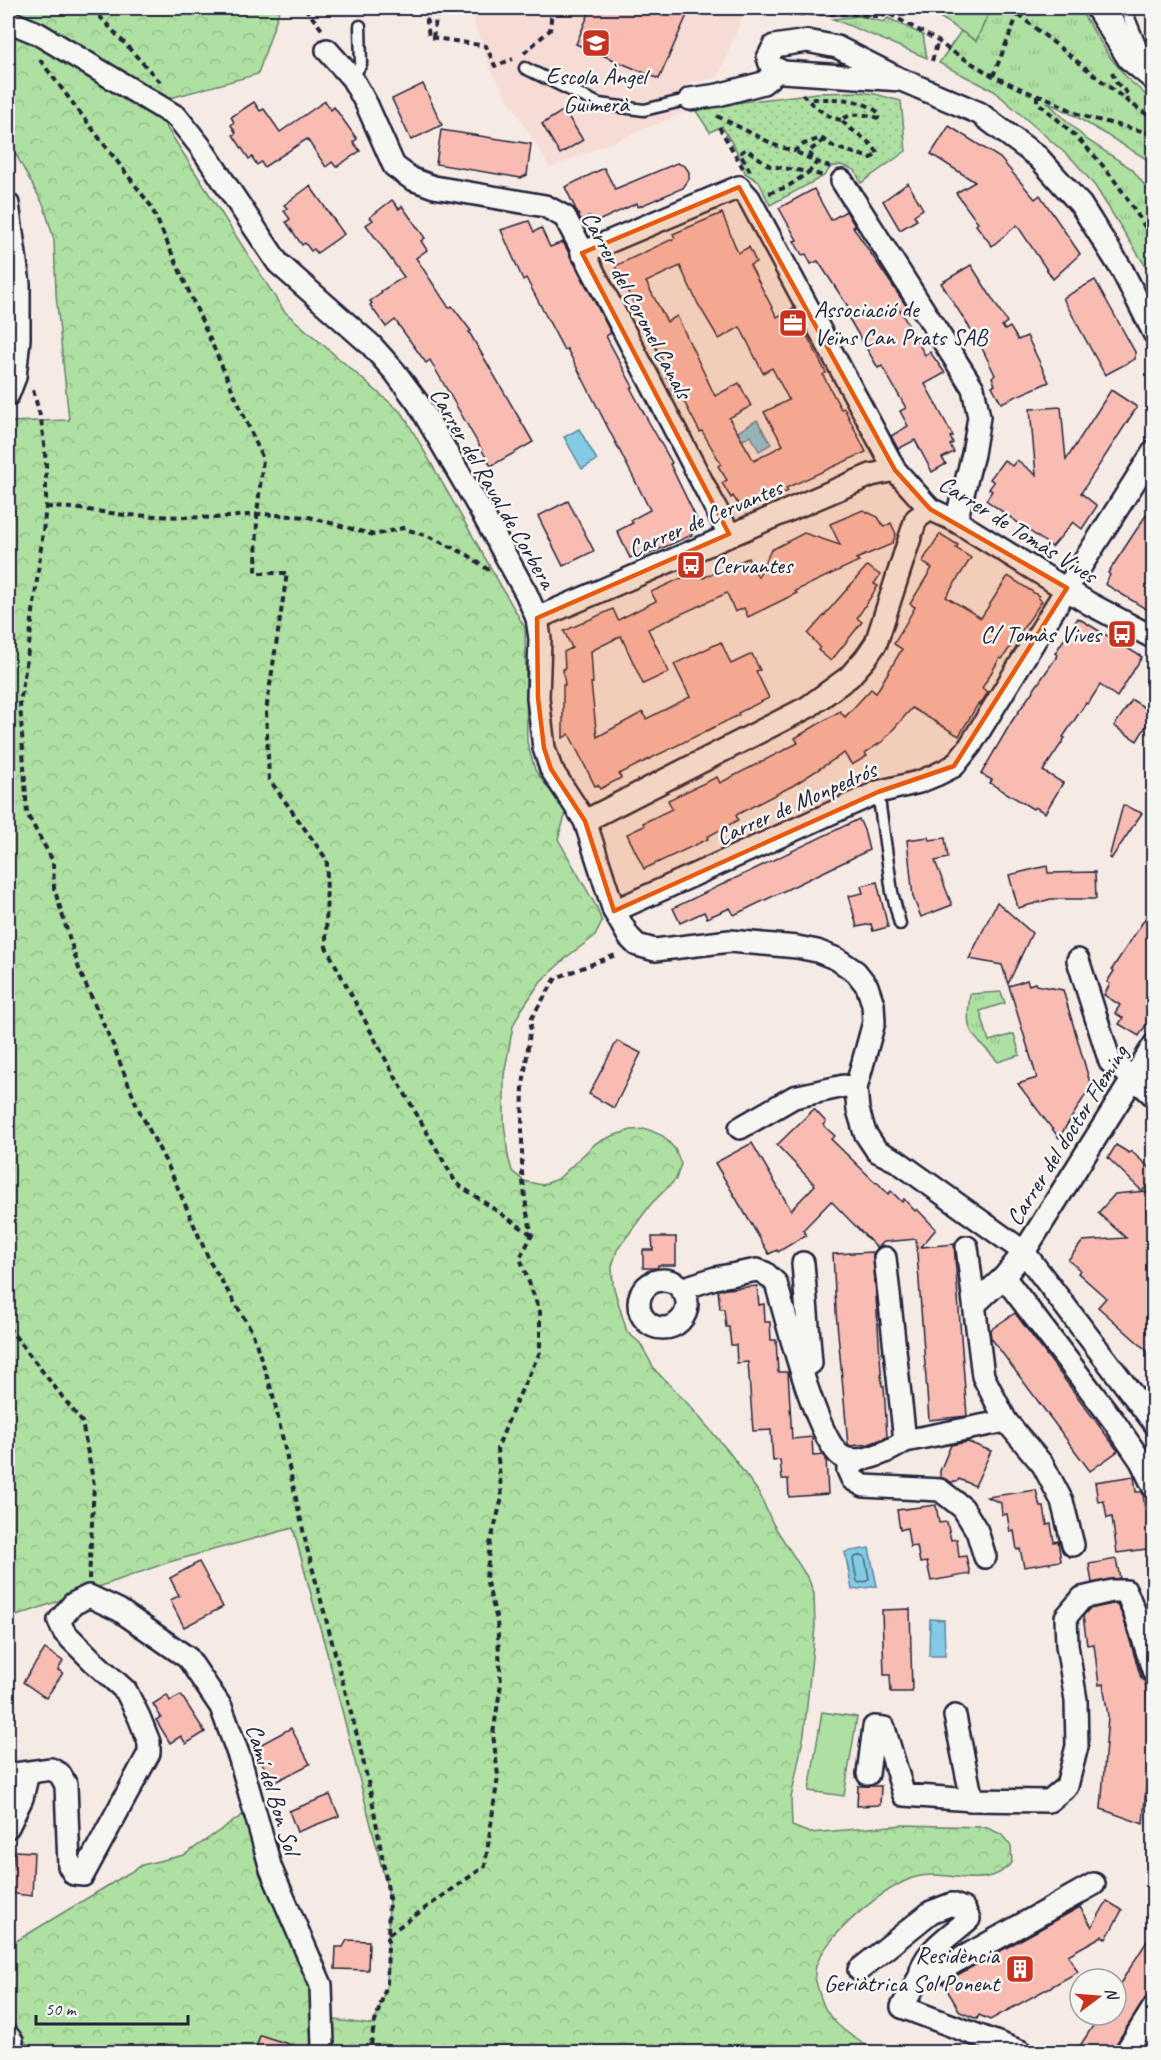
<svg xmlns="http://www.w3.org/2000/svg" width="1161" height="2060" viewBox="0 0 1161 2060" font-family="Caveat,sans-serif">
	<defs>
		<pattern id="grass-tufts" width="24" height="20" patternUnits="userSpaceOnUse" patternTransform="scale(1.5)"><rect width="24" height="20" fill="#ade0a1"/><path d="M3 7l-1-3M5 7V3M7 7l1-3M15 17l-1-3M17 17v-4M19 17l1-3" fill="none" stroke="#95c08c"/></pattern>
		<pattern id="forest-crowns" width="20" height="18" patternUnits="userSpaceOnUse" patternTransform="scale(1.5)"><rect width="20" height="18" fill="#ade0a1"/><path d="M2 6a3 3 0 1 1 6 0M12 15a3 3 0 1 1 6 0" fill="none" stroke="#95c08c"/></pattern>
		<pattern id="garden-dots" width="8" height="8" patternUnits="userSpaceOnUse" patternTransform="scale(1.5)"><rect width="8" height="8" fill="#ade0a1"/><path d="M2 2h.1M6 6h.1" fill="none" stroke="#95c08c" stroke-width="1.8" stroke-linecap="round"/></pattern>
	</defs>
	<rect width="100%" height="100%" fill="#f6eae5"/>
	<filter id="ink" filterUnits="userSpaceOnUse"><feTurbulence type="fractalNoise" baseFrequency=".0167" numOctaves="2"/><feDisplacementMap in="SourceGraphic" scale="12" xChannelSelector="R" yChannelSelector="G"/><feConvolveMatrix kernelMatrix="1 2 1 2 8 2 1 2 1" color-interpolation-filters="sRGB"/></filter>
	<g filter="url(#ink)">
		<polygon fill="#f7dcd6" points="476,8 746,8 718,78 689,83 693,109 550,168 490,69 474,23"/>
		<g fill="url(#grass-tufts)" stroke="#68816e" stroke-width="1.5">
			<polygon points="991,8 1079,8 1110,57 1128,79 1153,101 1153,163 1075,116 1047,102 1086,139 1132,169 1153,196 1153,278 1095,186 1074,161 994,91 939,63 961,31 976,41"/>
			<polygon points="859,16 884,22 888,18 923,35 927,58 833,19"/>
			<path d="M1001 992 1005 1003 980 1011 989 1041 1014 1034 1020 1055 998 1062C972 1032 964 1037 970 994Z"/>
		</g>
		<path fill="url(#forest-crowns)" stroke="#68816e" stroke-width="1.5" d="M8 8H280L258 74 163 100 165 125 284 311 403 414 525 628 527 742 535 770 566 813 558 839 597 908 602 922 595 936 568 956 541 981 520 1012 513 1026 504 1075V1122L508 1156 512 1171 524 1181 542 1185 558 1179 596 1143 612 1136 631 1130 647 1129 663 1136 675 1149 681 1164 676 1179 651 1204 617 1250 612 1266 613 1285 627 1332 640 1343 655 1370 689 1405 729 1452 759 1493 773 1524 809 1580 814 1594 815 1627 804 1734 791 1798 792 1826 810 1833 903 1825 985 1827 1001 1834 1011 1846 1012 1863C1007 1867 1002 1872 997 1874 972 1885 943 1870 916 1877 887 1884 818 1941 815 1971 814 1979 822 2003 826 2010 836 2028 865 2047 884 2052H29L31 2049 8 2021V1946L142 1865 184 1855 244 1814 262 1875 310 1987 319 2018 374 2025 387 1984 389 1896 334 1679 293 1528 169 1562 8 1619V422L69 420 56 294 54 240 44 206 8 140Z"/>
		<polygon fill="url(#garden-dots)" stroke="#68816e" stroke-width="1.5" points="860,92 875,94 901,101 906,151 861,183 855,170 841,165 831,167 824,176 770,205 759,182 745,173 740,157 722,126 710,132 694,108 817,93"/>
		<g fill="#ade0a1" stroke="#68816e" stroke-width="1.5">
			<polygon points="926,8 991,8 976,41"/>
			<polygon points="822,1712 857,1717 844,1796 809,1791"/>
		</g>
		<g fill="#83cbe4" stroke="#5c87a0" stroke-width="1.5">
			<polygon points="757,420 771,444 759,451 751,436 741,441 736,433"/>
			<polygon points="579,429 597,460 582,469 564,437"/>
			<polygon points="869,1548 877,1586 852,1590 845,1552"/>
			<polygon points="930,1619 944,1620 945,1656 929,1656"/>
		</g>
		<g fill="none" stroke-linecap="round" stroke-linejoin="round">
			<polygon stroke="#49667f" stroke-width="1.5" points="862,1555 865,1557 869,1579 867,1581 859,1583 857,1581 853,1559 855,1557"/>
		</g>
		<g fill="#f8bcb3" stroke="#22223b" stroke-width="1.5" fill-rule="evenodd">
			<polygon points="591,8 682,8 680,13 687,15 659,79 576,44"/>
			<polygon points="423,84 442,125 411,140 392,99"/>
			<polygon points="325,101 331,110 334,107 357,139 353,142 360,151 336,167 332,162 326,167 307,139 264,167 261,162 257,165 252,157 249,159 233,135 236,133 231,125 234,122 231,117 254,102 260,111 264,109 280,132"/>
			<polygon points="564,110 583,140 560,154 542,124"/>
			<polygon points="949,126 1000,158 1035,199 1040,195 1080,254 1053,279 1017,225 992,246 976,225 978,223 956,193 975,182 931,154"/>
			<polygon points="441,130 531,144 527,175 521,178 436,164"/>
			<polygon points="677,163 685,166 689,172 689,179 683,188 638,207 637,203 594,223 590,216 581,220 565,187 604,168 615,189"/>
			<polygon points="908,183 923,209 914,215 917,220 900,230 883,201"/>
			<polygon points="310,186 344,234 317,253 314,249 311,251 305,243 302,245 286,222 290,219 284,211 287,208 284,205"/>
			<polygon points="814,189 831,220 846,211 855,226 853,227 907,307 900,310 925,355 930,352 945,373 925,384 953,436 950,437 953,443 950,445 954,452 942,458 946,464 932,472 915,440 898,449 891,436 908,426 900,411 906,408 882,366 878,368 844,310 849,308 818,261 811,264 806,254 802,255 794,241 797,240 779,208"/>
			<polygon points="392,200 399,209 402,206 425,238 421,241 427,250 416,258 449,308 452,306 471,331 469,332 533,442 491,466 430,360 426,363 395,320 386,327 370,305 372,303 370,301 382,293 381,291 404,277 366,225 373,220 370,217"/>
			<path d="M722 213 738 253 749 247 756 262 750 265 777 317 793 308 826 373 823 375 841 409 844 408 866 452 786 488 788 491 773 499 770 492 740 507 733 496 731 498 722 483 727 480 718 466 721 464 702 431 700 432 681 396 676 398 665 373 668 372 615 266 675 238 673 234ZM680 266 698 304 719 339 740 327 763 373 772 368 789 400 764 412 783 445 754 461 729 418 751 406 739 383 715 396 677 316 667 322 646 282Z"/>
			<polygon points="529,221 534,232 541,228 550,247 563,242 611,333 606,336 633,387 631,389 646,417 672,463 670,464 701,528 691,533 692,535 642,557 640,553 630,558 617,531 633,523 631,520 650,510 584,381 567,349 564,350 526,278 523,280 501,230"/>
			<polygon points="971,265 1007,322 1002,326 1005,330 1010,327 1018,340 1027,336 1049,382 1001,403 992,386 995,385 992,377 995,375 980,344 941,283"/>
			<polygon points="1095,280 1135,352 1135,359 1105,375 1063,298"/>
			<polygon points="1111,390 1137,407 1081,493 1097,506 1082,529 1073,522 1052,547 986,500 992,491 989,489 994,482 990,479 1004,460 1012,466 1017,460 1036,475 1030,409 1061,407 1066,460"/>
			<polygon points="568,501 594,551 563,566 538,516"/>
			<polygon points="1154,503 1154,614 1105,584 1110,575 1108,573"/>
			<polygon points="863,510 878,517 884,527 891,523 896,534 892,544 856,559 859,561 795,591 797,593 748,617 744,608 735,612 727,593 648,629 669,672 643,684 621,636 591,651 593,683 591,683 597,737 643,712 646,719 690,697 674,664 721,642 731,664 752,654 760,670 756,671 769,698 738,713 739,715 619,774 621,778 600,789 598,785 595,786 569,734 563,738 563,685 565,685 563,669 565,669 564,652 572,648 564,631 613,609 618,620 656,601 651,592 699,570 703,578 748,558 758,577 771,550 804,533 840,545 830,524"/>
			<polygon points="940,534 958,545 956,548 971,558 946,597 981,618 1008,576 1039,596 1038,598 1042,601 1002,659 1000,658 982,688 988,692 980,705 978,704 959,736 912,708 883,741 865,753 867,756 852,765 844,753 794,785 736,815 738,820 707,837 708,839 644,869 627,834 644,826 643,823 672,809 668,800 717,777 720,783 798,743 795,738 840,711 845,717 871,689 876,693 902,649 894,644 915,607 910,604 932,568 922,562"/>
			<polygon points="867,566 880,575 874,584 878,586 857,618 862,622 831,661 818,650 820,647 808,634"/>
			<polygon points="1078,618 1142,657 1117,697 1100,685 1088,704 1086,703 1063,737 1065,738 1043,771 1063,783 1045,813 1035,807 1033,809 990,783 992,780 981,774 1012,721 1058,655 1055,653"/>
			<polygon points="1132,700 1154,713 1137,741 1114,726"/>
			<polygon points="1123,805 1142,813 1111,859 1109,858"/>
			<polygon points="859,819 864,830 869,850 734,915 730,908 707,918 704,912 680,923 673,908"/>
			<polygon points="928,837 929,840 945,838 948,858 935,861 952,905 921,917 913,897 907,840"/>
			<polygon points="1047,866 1048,873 1095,872 1096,899 1051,899 1018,908 1009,875"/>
			<polygon points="877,882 888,927 873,931 871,924 857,927 849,896 863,893 861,886"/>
			<polygon points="997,902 1032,933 1008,984 1002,965 969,959"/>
			<polygon points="1154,905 1154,1012 1139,1036 1119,1024 1123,1018 1115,1013 1120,1005 1104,995 1110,984 1107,982 1114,971 1112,969"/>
			<polygon points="1027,980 1029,985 1035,983 1036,985 1063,990 1091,1086 1059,1138 1018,1084 1037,1078 1009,986"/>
			<polygon points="617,1041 641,1053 614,1108 589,1094"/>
			<polygon points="814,1109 826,1122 823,1125 835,1136 831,1139 876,1183 877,1182 888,1194 891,1191 902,1202 904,1199 915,1211 917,1209 936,1229 921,1247 954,1244 967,1416 929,1420 916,1239 884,1242 877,1248 831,1201 803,1230 806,1235 778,1252 777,1250 769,1254 715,1163 752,1143 791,1210 815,1185 777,1145"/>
			<polygon points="1116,1145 1129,1153 1131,1151 1154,1172 1154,1179 1142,1191 1108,1158"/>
			<polygon points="1146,1191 1147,1255 1154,1248 1154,1357 1098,1307 1106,1298 1078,1273 1080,1270 1068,1260 1083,1241 1126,1238 1098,1213 1115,1194"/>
			<polygon points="652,1237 676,1237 676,1265 658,1265 658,1268 643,1268 643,1250 653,1250"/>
			<polygon points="873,1252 882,1386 884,1386 887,1437 869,1444 850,1446 848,1445 836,1311 833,1254"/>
			<polygon points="757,1286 759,1305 764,1304 765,1322 770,1322 771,1340 776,1340 778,1372 788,1372 792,1439 812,1437 813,1456 824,1455 826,1458 828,1494 789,1497 788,1479 782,1479 780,1460 773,1461 771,1430 753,1431 748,1362 737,1363 736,1345 731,1345 729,1327 726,1327 724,1309 720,1309 718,1290"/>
			<polygon points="1015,1313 1118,1451 1090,1471 991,1338 990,1330"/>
			<polygon points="968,1442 991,1451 975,1486 959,1479 957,1482 951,1482 940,1477 940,1471 951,1445"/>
			<polygon points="1134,1476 1136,1492 1142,1492 1143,1494 1145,1510 1151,1509 1154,1548 1117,1553 1112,1517 1107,1518 1104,1501 1098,1502 1095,1482"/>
			<polygon points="1036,1490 1040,1507 1044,1507 1047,1525 1051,1524 1054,1542 1058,1541 1061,1561 1024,1567 1020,1549 1017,1550 1014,1531 1010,1532 1007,1514 1002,1515 1001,1503 987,1497"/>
			<polygon points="936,1505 939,1523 947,1522 951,1540 957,1539 959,1557 966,1556 970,1574 931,1581 927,1562 920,1563 917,1546 910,1547 907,1528 900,1530 897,1510"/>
			<polygon points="1116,1559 1120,1578 1092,1583 1089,1564"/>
			<polygon points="199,1562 223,1607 184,1627 170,1600 179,1596 170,1578"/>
			<polygon points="1113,1604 1117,1604 1123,1617 1141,1678 1145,1682 1151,1722 1143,1824 1101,1809 1108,1716 1103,1684 1099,1685 1094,1644 1087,1645 1083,1616 1089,1609"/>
			<polygon points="910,1609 912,1692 891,1692 890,1675 884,1675 882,1610"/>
			<polygon points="45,1649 63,1661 58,1670 63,1673 46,1698 23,1682"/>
			<polygon points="167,1695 170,1701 181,1695 205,1732 186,1744 181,1736 170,1743 156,1720 161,1717 153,1704"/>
			<polygon points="291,1728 310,1764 273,1783 254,1748"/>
			<polygon points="858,1786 881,1786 880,1805 857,1806"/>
			<polygon points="330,1795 339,1816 297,1832 289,1811"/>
			<polygon points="14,1851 34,1852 32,1896 8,1893 8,1873 11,1874"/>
			<polygon points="1107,1901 1122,1910 1106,1939 1102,1936 1068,1955 1078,1972 990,2020 979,2015 977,2019 960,2012 943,1983 1080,1907 1092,1927"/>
			<polygon points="1154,1930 1154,1985 1111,2052 1076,2052 1100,2015 1116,2015 1116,1990"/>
			<polygon points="347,1940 369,1941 368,1970 335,1969 336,1947 343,1947"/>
			<polygon points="260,2035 304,2049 303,2052 255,2052"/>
		</g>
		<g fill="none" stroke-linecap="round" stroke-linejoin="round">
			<g stroke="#22223b" stroke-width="15">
				<g id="service">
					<polyline points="1125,8 1145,57"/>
					<polyline points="525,68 599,104 644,110 690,99"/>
					<polyline points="352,78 361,64 360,26"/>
					<polyline points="878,792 892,892 900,924"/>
				</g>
			</g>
			<g stroke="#22223b" stroke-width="26">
				<g id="minor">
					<polyline points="8,21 37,33 177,117 200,146 278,263 371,345 395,372 418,403 481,511 526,593 537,618 540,639 538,698 544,748 551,769 585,821 614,911 629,937 637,945 655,950 730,941 797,947 817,951 837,959 856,972 867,986 873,1004 874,1022 856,1088 858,1110 865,1133 877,1151 897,1161 1024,1252 1154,1423"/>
					<polygon points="807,41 837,47 902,80 783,72 771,66 768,58 774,46"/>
					<polyline points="327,50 352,78 367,105 394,166 412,179 434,187 545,206 565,217 729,534"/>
					<polyline points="902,80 979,113 1038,157 1081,205 1122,270 1154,333"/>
					<polyline points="690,99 718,95 763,83 778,71"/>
					<polyline points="842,181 973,388 979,417 973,454 956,521"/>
					<polyline points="8,204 19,284 19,339 15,377 8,395"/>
					<polyline points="582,253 739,187 749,198 895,470 930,509 956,521 1090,604 1154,638"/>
					<polyline points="537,618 871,475 895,470"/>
					<polyline points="585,821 808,707 849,677 865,659 876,643 916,519 930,509"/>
					<polyline points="614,911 878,792 919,782 936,775 954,766 970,746 1067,588 1154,451"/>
					<polyline points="1078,960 1110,1062 1133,1077 1154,1096"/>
					<polyline points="740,1128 794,1097 844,1086 856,1088"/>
					<polyline points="967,1247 983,1376 1006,1421 1043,1465 1062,1501 1073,1545"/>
					<polyline points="885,1258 905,1441 1006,1421"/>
					<polyline points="803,1263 811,1363 805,1367"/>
					<polyline points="1004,1277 1113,1420 1141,1461 1154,1488"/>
					<circle cx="663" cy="1304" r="24"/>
					<path d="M681 1289 715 1278 757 1270 765 1273 776 1283C786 1318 816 1438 841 1456 858 1467 890 1451 905 1441"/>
					<polyline points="975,1304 1004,1277 1024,1252 1154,1045"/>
					<polyline points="857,1461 848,1470 852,1479 864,1486 940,1490 963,1508 977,1531 985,1557"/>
					<polyline points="955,1716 972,1800"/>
					<polyline points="868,1774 874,1727 884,1728 904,1795 972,1800 1049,1801 1067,1786 1077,1746 1076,1700 1067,1645 1066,1617 1082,1598 1112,1591 1126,1591 1135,1613 1154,1673"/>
					<polyline points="8,1775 51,1769 60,1774 66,1785 69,1866 74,1874 83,1875 149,1753 149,1742 139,1717 126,1691 94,1662 64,1632 59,1621 73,1604 89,1596 119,1610 188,1658 221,1707 240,1759 271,1869 321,1985 323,2046 320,2052"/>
					<polyline points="8,1827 22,1798 28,1773"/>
					<path d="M859 1970 931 1912 952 1904 964 1909 969 1919C951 1935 922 1952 920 1976H930L1094 1884"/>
					<polyline points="920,1976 902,2007 1022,2052"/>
					<polyline points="8,2036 12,2041"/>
					<polyline points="1126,2052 1154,2007"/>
				</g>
			</g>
			<g stroke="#22223b" stroke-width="32">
				<polyline id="tertiary" points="1100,8 1131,57 1154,76"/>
			</g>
			<g stroke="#22223b" stroke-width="4" stroke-dasharray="6 4.5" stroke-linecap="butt">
				<polyline points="92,8 162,84"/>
				<polyline points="305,8 323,31"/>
				<polyline points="425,8 429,37 486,46 495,66 513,59"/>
				<polyline points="478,8 478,13 484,8"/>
				<path d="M760 8 759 10 793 14H857L882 17 886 12 938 41 948 49 993 76 1037 96V102C1062 123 1087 145 1107 171 1125 193 1139 217 1154 242"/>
				<polyline points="877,8 886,12"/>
				<polyline points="1010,8 1127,101 1154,119"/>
				<polyline points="433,38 436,19 440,8"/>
				<polyline points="524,53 550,30 552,8 551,8"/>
				<polyline points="40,60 151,206 263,459 257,514 256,573 287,573 266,711 269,779 327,860 326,947 388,1064 456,1183 532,1235"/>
				<polyline points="932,61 938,41"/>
				<polyline points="1112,72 1116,82 1128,94 1127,101"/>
				<polyline points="993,76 1018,14"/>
				<path d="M802 94C811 104 827 118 841 120"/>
				<polyline points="1037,96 1043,96 1082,116 1154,134"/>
				<path d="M717 116 777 146 794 151 804 144 821 138 834 147 871 158 878 154C874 143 851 131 841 120 851 112 867 114 878 118L879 113C860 97 835 99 812 99L808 101"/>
				<polyline points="719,127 743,168"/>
				<polyline points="824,140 808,152 817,162 830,167"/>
				<polyline points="750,171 740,153 746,149 770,166 809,172 817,162 794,151"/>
				<polyline points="769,193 787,187 809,172 824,176"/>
				<polyline points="33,390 41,419 46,462 46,507 29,645 20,703 27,814 53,861 54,888 80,972 113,1045 137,1106 171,1172 210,1262 252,1331 273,1395 307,1548 358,1739 372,1799 389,1896 387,1984 374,2025 370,2052"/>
				<polyline points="46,507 73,508 125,515 215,518 260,514 309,517 374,535 403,528 430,537 468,555 487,569 490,569"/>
				<polyline points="8,1327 82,1422 94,1485 89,1579"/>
				<polyline points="389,1934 485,1866 498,1776 493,1734 501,1684 497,1620 486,1579 490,1544 502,1498 497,1449 515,1404 540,1352 540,1312 520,1258 532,1235 527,1213 522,1173 522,1126 523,1086 532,1017 556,978 618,954"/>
			</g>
			<use href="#service" stroke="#f6f6f2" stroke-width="10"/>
			<use href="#minor" stroke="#f6f6f2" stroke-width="21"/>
			<use href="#tertiary" stroke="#f6f6f2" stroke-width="27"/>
		</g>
	</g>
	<path fill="#e8590c" fill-opacity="0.2" stroke="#e8590c" stroke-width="4.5" stroke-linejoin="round" d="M739 187 895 470 930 509 1067 588 954 766 878 792 614 911 585 821 551 769 544 748 538 698 537 618 729 534 582 253Z"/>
	<defs>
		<g id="school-square" transform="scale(1.5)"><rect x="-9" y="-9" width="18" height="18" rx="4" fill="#c8321e" stroke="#f6f6f2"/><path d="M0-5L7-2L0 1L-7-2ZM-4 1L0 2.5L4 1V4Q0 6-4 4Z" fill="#fff"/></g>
		<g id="office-square" transform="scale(1.5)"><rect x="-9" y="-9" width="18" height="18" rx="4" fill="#c8321e" stroke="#f6f6f2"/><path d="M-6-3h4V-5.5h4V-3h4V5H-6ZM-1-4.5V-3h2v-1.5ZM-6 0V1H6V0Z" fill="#fff"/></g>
		<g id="bus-square" transform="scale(1.5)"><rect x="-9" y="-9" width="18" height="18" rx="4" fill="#c8321e" stroke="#f6f6f2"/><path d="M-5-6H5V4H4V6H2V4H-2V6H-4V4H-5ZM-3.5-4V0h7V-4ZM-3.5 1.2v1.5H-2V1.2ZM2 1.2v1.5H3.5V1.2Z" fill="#fff"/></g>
		<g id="building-square" transform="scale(1.5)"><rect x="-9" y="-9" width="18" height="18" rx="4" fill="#c8321e" stroke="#f6f6f2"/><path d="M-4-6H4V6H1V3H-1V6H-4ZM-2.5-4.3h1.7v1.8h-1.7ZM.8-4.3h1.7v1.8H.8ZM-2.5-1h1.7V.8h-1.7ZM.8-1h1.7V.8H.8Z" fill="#fff"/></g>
	</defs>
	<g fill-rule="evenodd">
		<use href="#school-square" x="596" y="43"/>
		<use href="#office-square" x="793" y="323"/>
		<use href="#bus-square" x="691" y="565"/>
		<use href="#bus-square" x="1122" y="634"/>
		<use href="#building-square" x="1020" y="1969"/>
	</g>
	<g text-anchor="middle" stroke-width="5" stroke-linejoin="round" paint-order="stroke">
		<g font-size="24" fill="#22223b" stroke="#f6f6f2" text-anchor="start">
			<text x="596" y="84" text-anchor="middle">Escola Àngel<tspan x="596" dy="28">Guimerà</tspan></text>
			<text x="814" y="317">Associació de<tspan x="814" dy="28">Veïns Can Prats SAB</tspan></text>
			<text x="712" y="573">Cervantes</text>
			<text x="1101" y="642" text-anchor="end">C/ Tomàs Vives</text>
			<text x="999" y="1963" text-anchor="end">Residència<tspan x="999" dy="28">Geriàtrica Sol Ponent</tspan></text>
		</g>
		<g font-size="24" fill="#22223b" stroke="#f6f6f2">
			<text transform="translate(637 305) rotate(62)" y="8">Carrer del Coronel Canals</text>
			<text transform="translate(493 488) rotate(60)" y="8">Carrer del Raval de Corbera</text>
			<text transform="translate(705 518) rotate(-23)" y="8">Carrer de Cervantes</text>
			<text transform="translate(1018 529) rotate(32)" y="8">Carrer de Tomàs Vives</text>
			<text transform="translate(796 803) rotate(-24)" y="8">Carrer de Monpedrós</text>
			<text transform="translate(1067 1135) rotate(-58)" y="8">Carrer del doctor Fleming</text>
			<text transform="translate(273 1789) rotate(73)" y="8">Camí del Bon Sol</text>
		</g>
	</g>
	<rect width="1161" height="2060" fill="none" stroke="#f6f6f2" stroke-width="30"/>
	<rect x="15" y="15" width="1131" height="2030" fill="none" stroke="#22223b" stroke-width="2" filter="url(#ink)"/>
	<g transform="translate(1098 1997) rotate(74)"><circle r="28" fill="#f6f6f2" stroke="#a1a1a9" stroke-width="1.5"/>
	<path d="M0-4.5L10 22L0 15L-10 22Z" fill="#c8321e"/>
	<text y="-9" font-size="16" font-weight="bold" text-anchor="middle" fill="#22223b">N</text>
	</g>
	<path d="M36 2015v9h152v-9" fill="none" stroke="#22223b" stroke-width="3"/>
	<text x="45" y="2015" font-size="18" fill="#22223b" stroke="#f6f6f2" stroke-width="4.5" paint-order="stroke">50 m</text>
</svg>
